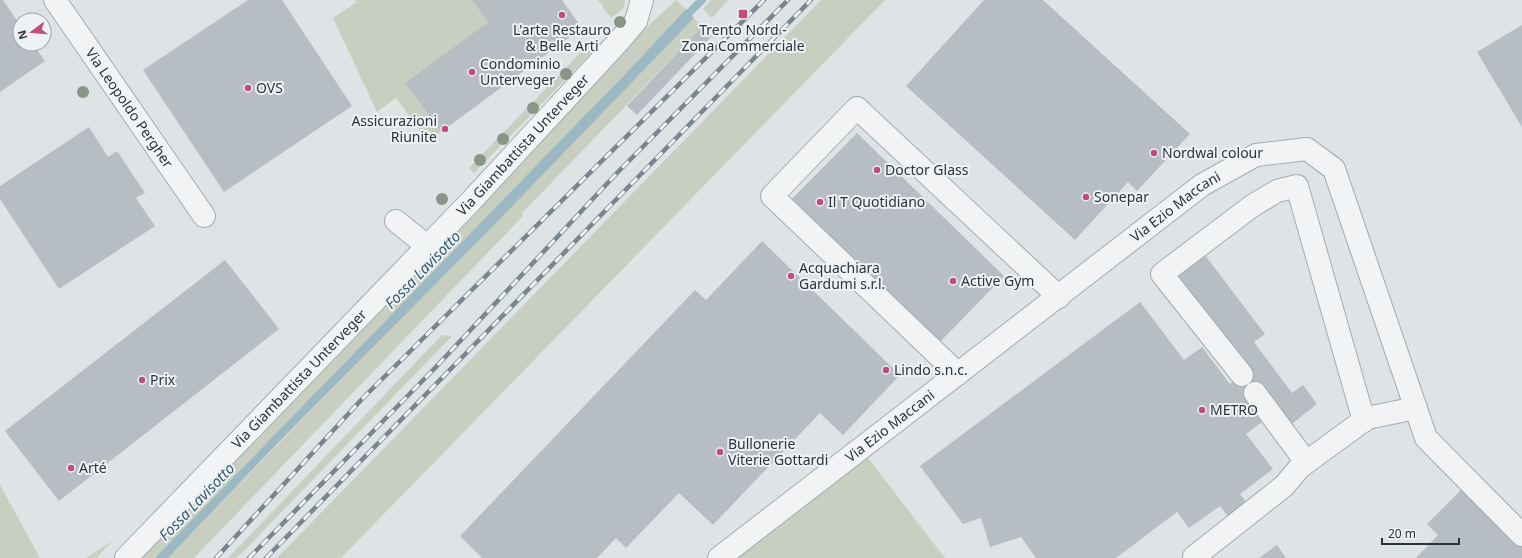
<svg xmlns="http://www.w3.org/2000/svg" width="1522" height="558" viewBox="0 0 1522 558" font-family="'Noto Sans',sans-serif">
	<rect width="100%" height="100%" fill="#dee3e6"/>
	<g fill="#c8cfc0">
		<polygon points="355,0 472,0 488,22 405,83 441,132 428,141 396,98 377,112 333,18 357,2"/>
		<polygon points="598,0 625,0 624,8 611,18"/>
		<polygon points="676,0 686,9 629,70 155,558 138,558 441,245 648,26"/>
		<polygon points="711,0 728,0 712,18 703,9"/>
		<polygon points="821,0 885,0 341,558 277,558"/>
		<path d="M694 18 702 27 523 212 522 217 194 558H168C342 377 519 199 694 18Z"/>
		<polygon points="592,41 598,46 474,173 469,168"/>
		<polygon points="442,335 452,336 237,558 228,558"/>
		<polygon points="868,458 945,558 735,558"/>
		<polygon points="0,485 40,558 0,558"/>
		<polygon points="112,541 97,558 86,558"/>
	</g>
	<polygon fill="#9cb8c3" points="686,9 694,18 497,222 276,445 168,558 155,558 629,70"/>
	<g fill="none" stroke-linecap="round" stroke-linejoin="round">
		<polyline stroke="#9cb8c3" stroke-width="8" points="683,19 702,0"/>
	</g>
	<g fill="#b6bec3">
		<polygon points="0,0 3,0 20,25 20,44 33,44 45,61 0,92"/>
		<polygon points="248,0 282,0 352,106 224,192 143,70"/>
		<polygon points="472,0 562,0 582,28 441,132 405,83 488,22"/>
		<polygon points="984,0 1043,0 1190,134 1137,191 1128,182 1075,240 906,86"/>
		<polygon points="1522,25 1522,127 1477,52"/>
		<polygon points="702,27 712,36 637,115 627,106"/>
		<polygon points="89,127 108,157 117,151 145,193 136,198 155,226 59,289 0,199 0,186"/>
		<polygon points="857,133 1004,276 938,344 790,201"/>
		<polygon points="762,241 900,375 843,435 820,413 713,525 679,493 626,548 616,538 597,558 482,558 460,536 695,290 706,300"/>
		<polygon points="1204,254 1265,334 1254,342 1292,393 1303,385 1317,404 1288,427 1260,389 1246,400 1262,422 1246,434 1273,469 1240,494 1248,504 1229,518 1220,506 1189,528 1177,512 1116,558 1036,558 1021,537 990,547 981,518 963,524 920,466 1140,302 1184,360 1202,347 1230,384 1249,370 1177,274"/>
		<polygon points="225,260 279,329 59,501 5,431"/>
		<polygon points="1463,488 1522,546 1522,558 1416,558 1438,535 1427,524"/>
		<polygon points="1277,545 1286,558 1259,558"/>
	</g>
	<g fill="none" stroke-linecap="round" stroke-linejoin="round">
		<g stroke="#a4abb0" stroke-width="24">
			<g id="minor">
				<path id="s1" d="M55 0 204 216"/>
				<polyline points="396,221 427,246"/>
				<polyline points="958,374 772,196 857,108 1059,297"/>
				<polyline points="1242,375 1162,274 1252,206 1277,191 1297,186 1364,421"/>
				<polyline points="1255,393 1306,462"/>
				<polyline points="1194,557 1284,486 1300,467 1367,418 1416,408"/>
				<path id="s2" d="M126 558 472 200 619 41 636 21 642 0"/>
				<path id="s3" d="M719 558 1202 185 1256 155 1307 149 1334 169 1426 438 1522 535"/>
			</g>
		</g>
		<use href="#minor" stroke="#f1f3f5" stroke-width="22"/>
		<g stroke="#79868e" stroke-width="4.5">
			<g id="rail">
				<polyline points="216,558 362,399 764,0"/>
				<polyline points="249,558 435,368 617,173 788,0"/>
				<polyline points="266,558 811,0"/>
			</g>
		</g>
		<use href="#rail" stroke="#eef2f4" stroke-width="3" stroke-dasharray="9" stroke-linecap="butt"/>
	</g>
	<g fill="#899586">
		<circle cx="620" cy="22" r="6"/>
		<circle cx="566" cy="74" r="6"/>
		<circle cx="83" cy="92" r="6"/>
		<circle cx="533" cy="108" r="6"/>
		<circle cx="503" cy="139" r="6"/>
		<circle cx="480" cy="160" r="6"/>
		<circle cx="442" cy="199" r="6"/>
	</g>
	<g fill="#c04e7a" stroke="#eef2f4" stroke-width="1.5">
		<rect x="738" y="9" width="10" height="10" rx="2"/>
		<circle cx="562" cy="15" r="4"/>
		<circle cx="472" cy="72" r="4"/>
		<circle cx="248" cy="88" r="4"/>
		<circle cx="445" cy="129" r="4"/>
		<circle cx="1154" cy="153" r="4"/>
		<circle cx="877" cy="170" r="4"/>
		<circle cx="1086" cy="197" r="4"/>
		<circle cx="820" cy="202" r="4"/>
		<circle cx="791" cy="276" r="4"/>
		<circle cx="953" cy="281" r="4"/>
		<circle cx="886" cy="370" r="4"/>
		<circle cx="142" cy="380" r="4"/>
		<circle cx="1202" cy="410" r="4"/>
		<circle cx="720" cy="452" r="4"/>
		<circle cx="71" cy="468" r="4"/>
	</g>
	<g text-anchor="middle" stroke-width="4" stroke-linejoin="round" paint-order="stroke">
		<g font-size="14" fill="#29343c" stroke="#eef2f4" text-anchor="start">
			<text x="562" y="35" text-anchor="middle">L'arte Restauro<tspan x="562" dy="16">&amp; Belle Arti</tspan></text>
			<text x="743" y="35" text-anchor="middle">Trento Nord -<tspan x="743" dy="16">Zona Commerciale</tspan></text>
			<text x="480" y="69">Condominio<tspan x="480" dy="16">Unterveger</tspan></text>
			<text x="256" y="93">OVS</text>
			<text x="437" y="126" text-anchor="end">Assicurazioni<tspan x="437" dy="16">Riunite</tspan></text>
			<text x="1162" y="158">Nordwal colour</text>
			<text x="885" y="175">Doctor Glass</text>
			<text x="1094" y="202">Sonepar</text>
			<text x="828" y="207">Il T Quotidiano</text>
			<text x="799" y="273">Acquachiara<tspan x="799" dy="16">Gardumi s.r.l.</tspan></text>
			<text x="961" y="286">Active Gym</text>
			<text x="894" y="375">Lindo s.n.c.</text>
			<text x="150" y="385">Prix</text>
			<text x="1210" y="415">METRO</text>
			<text x="728" y="449">Bullonerie<tspan x="728" dy="16">Viterie Gottardi</tspan></text>
			<text x="79" y="473">Arté</text>
		</g>
		<g font-size="14" fill="#29343c" stroke="#eef2f4">
			<text dy="5" stroke="none"><textPath href="#s1" startOffset="131">Via Leopoldo Pergher</textPath></text>
			<text dy="5" stroke="none"><textPath href="#s2" startOffset="573">Via Giambattista Unterveger</textPath></text>
			<text dy="5" stroke="none"><textPath href="#s3" startOffset="576">Via Ezio Maccani</textPath></text>
			<text dy="5" stroke="none"><textPath href="#s2" startOffset="249">Via Giambattista Unterveger</textPath></text>
			<text dy="5" stroke="none"><textPath href="#s3" startOffset="216">Via Ezio Maccani</textPath></text>
		</g>
		<g font-size="15" font-style="italic" fill="#375b6c" stroke="#eef2f4">
			<text transform="translate(423 270) rotate(-46)" y="5">Fossa Lavisotto</text>
			<text transform="translate(197 502) rotate(-46)" y="5">Fossa Lavisotto</text>
		</g>
	</g>
	<g transform="translate(32 32) rotate(254)"><circle r="19" fill="#eef2f4" stroke="#9fa6aa"/>
	<path d="M0-3L7 15L0 10L-7 15Z" fill="#c04e7a"/>
	<text y="-6" font-size="11" font-weight="bold" text-anchor="middle" fill="#29343c">N</text>
	</g>
	<path d="M1382 538v6h77v-6" fill="none" stroke="#29343c" stroke-width="2"/>
	<text x="1388" y="538" font-size="12" fill="#29343c" stroke="#eef2f4" stroke-width="3" paint-order="stroke">20 m</text>
</svg>
